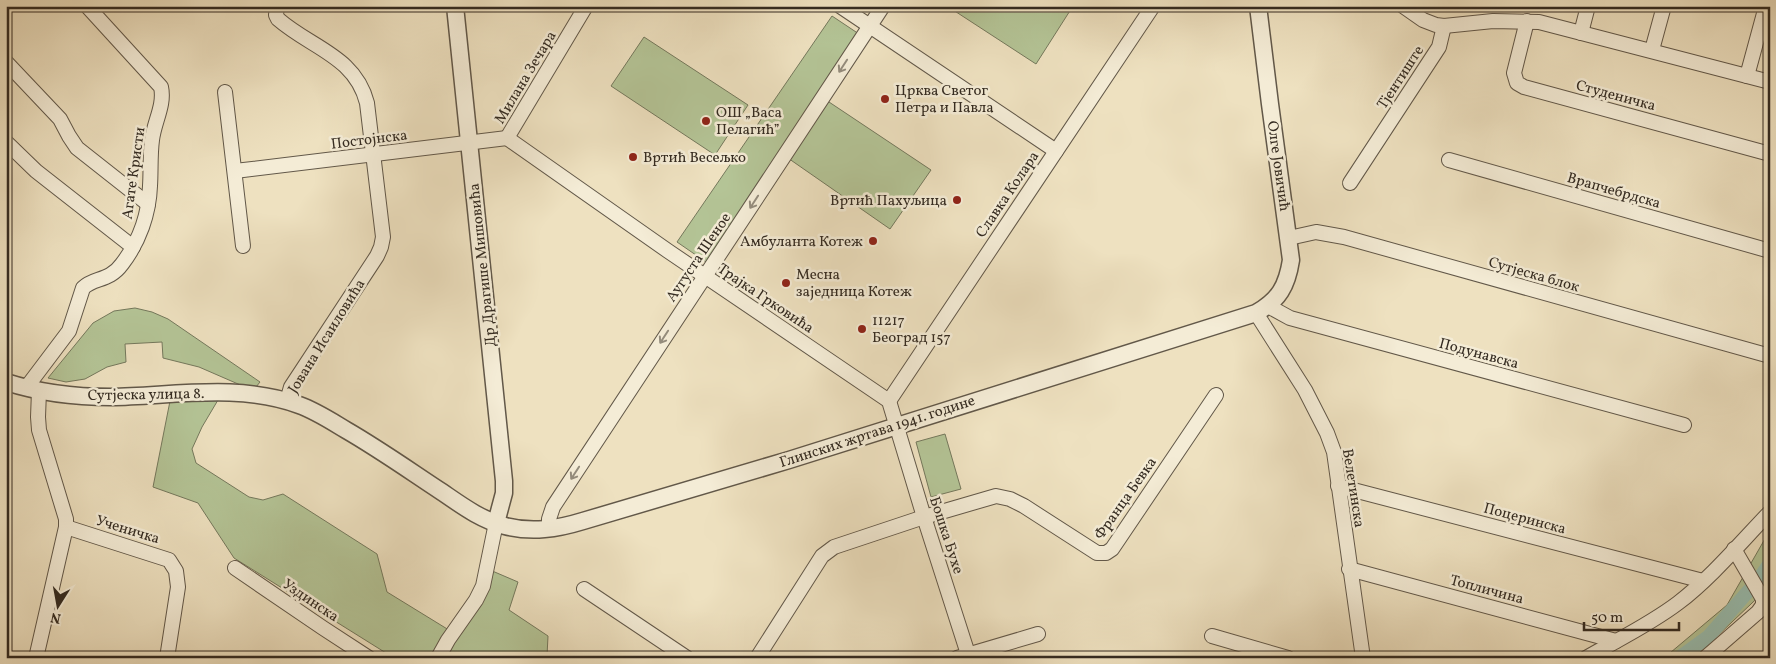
<svg xmlns="http://www.w3.org/2000/svg" width="1776" height="664" viewBox="0 0 1776 664" font-family="Vollkorn,serif">
	<rect width="100%" height="100%" fill="#eee1c0"/>
	<filter id="stains"><feTurbulence type="fractalNoise" baseFrequency=".004" numOctaves="4"/><feColorMatrix values="0 0 0 0 .2 0 0 0 0 .09 0 0 0 0 .02 0 0 0 .5 -.17"/></filter>
	<radialGradient id="worn" r=".72"><stop offset=".6" stop-color="#630" stop-opacity="0"/><stop offset="1" stop-color="#630" stop-opacity=".3"/></radialGradient>
	<g fill="#b4c496" stroke="#74785c">
		<polygon points="947,6 1073,6 1036,64"/>
		<polygon points="832,16 859,34 706,262 677,242"/>
		<polygon points="644,37 748,105 715,155 611,86"/>
		<polygon points="823,98 931,170 890,229 785,156"/>
		<polygon points="135,308 152,312 168,319 260,382 256,387 245,387 199,367 163,358 162,342 125,344 126,362 107,367 85,379 66,382 48,378 93,323 114,311"/>
		<polygon points="218,400 202,427 192,449 196,463 249,497 263,500 283,494 377,554 387,592 457,635 490,570 518,582 509,610 548,636 547,656 548,658 394,658 234,558 198,503 153,487 170,401"/>
		<polygon points="945,434 961,489 931,497 916,442"/>
		<polygon points="1770,530 1770,586 1694,658 1664,658 1727,605"/>
	</g>
	<g fill="none" stroke-linecap="round" stroke-linejoin="round">
		<polyline stroke="#99beb0" stroke-width="14" points="1679,658 1708,637 1759,579 1770,563"/>
		<g stroke="#625849" stroke-width="16">
			<g id="minor">
				<path d="M277 6 276 15 278 19C311 48 355 56 367 103L383 237 381 247 377 256 291 387 287 401"/>
				<polyline points="840,6 1056,151"/>
				<polyline points="1403,6 1423,20 1436,25 1444,26 1493,21 1539,22 1770,82"/>
				<polyline points="1527,21 1514,73 1517,83 1524,87 1770,154"/>
				<polyline points="1581,33 1588,6"/>
				<polyline points="1652,50 1664,6"/>
				<polyline points="6,62 60,119 69,136 77,148 148,204"/>
				<polyline points="1747,76 1766,6"/>
				<polyline points="225,92 243,246"/>
				<polyline points="507,138 668,251 889,401 924,517 968,654"/>
				<polyline points="507,138 586,6"/>
				<polyline points="6,142 36,171 133,247"/>
				<polyline points="1449,160 1770,251"/>
				<polyline points="235,171 507,138"/>
				<polyline points="1350,183 1439,47 1444,26"/>
				<polyline points="1289,238 1316,232 1344,237 1770,356"/>
				<polyline points="1268,306 1290,318 1684,425"/>
				<polyline points="1256,313 1305,390 1327,433 1334,452 1363,658"/>
				<path d="M26 388 69 331 83 288C94 277 109 282 122 264 139 242 149 214 150 186 151 170 150 155 152 140 154 122 165 105 161 87L87 6"/>
				<polyline points="889,401 1153,6"/>
				<polyline points="1338,486 1703,581"/>
				<polyline points="66,527 169,560 176,571 178,587 167,658"/>
				<polyline points="549,529 549,519 553,507 883,6"/>
				<polyline points="235,568 323,628 369,658"/>
				<polyline points="1349,569 1616,641"/>
				<polyline points="584,589 687,658"/>
				<polyline points="1212,636 1288,658"/>
				<polyline points="36,658 66,527 66,519 39,430 38,417 39,391"/>
				<polyline points="438,658 448,640 476,600 483,586 496,523"/>
				<polyline points="757,658 822,556 834,547 924,517 996,496 1010,499 1024,506 1097,553 1106,553 1112,549 1216,395"/>
				<polyline points="957,658 1038,634"/>
				<path d="M1586 658C1617 640 1649 625 1678 603 1711 578 1741 542 1770 512"/>
				<polyline points="1705,658 1758,612 1763,605 1763,599 1734,549"/>
			</g>
		</g>
		<g stroke="#625849" stroke-width="19">
			<g id="tertiary">
				<polyline points="455,6 504,481 504,493 496,523"/>
				<path d="M6 382C40 393 75 397 111 397 173 396 239 383 299 405 316 411 331 421 346 430 379 449 410 471 442 492 461 505 481 520 505 526 532 533 557 529 583 521L789 460 1256 313C1279 300 1287 286 1291 260L1270 104 1258 6"/>
			</g>
		</g>
		<use href="#minor" stroke="#f4ecd6" stroke-width="14"/>
		<use href="#tertiary" stroke="#f4ecd6" stroke-width="16"/>
	</g>
	<defs><path id="oneway-shaft" d="M-6 0H5M1.5-3L5.5 0L1.5 3" fill="none" stroke-width="1.6" stroke-linecap="round" stroke-linejoin="round" transform="scale(1.25)"/></defs>
	<g stroke="#948c7c">
		<use href="#oneway-shaft" transform="translate(843 66) rotate(123)"/>
		<use href="#oneway-shaft" transform="translate(754 202) rotate(123)"/>
		<use href="#oneway-shaft" transform="translate(664 337) rotate(123)"/>
		<use href="#oneway-shaft" transform="translate(575 473) rotate(123)"/>
	</g>
	<g fill="#8f2418" stroke="#f4ecd6" stroke-width="2">
		<circle cx="885" cy="99" r="5"/>
		<circle cx="706" cy="121" r="5"/>
		<circle cx="633" cy="157" r="5"/>
		<circle cx="957" cy="200" r="5"/>
		<circle cx="873" cy="241" r="5"/>
		<circle cx="786" cy="283" r="5"/>
		<circle cx="862" cy="329" r="5"/>
	</g>
	<g text-anchor="middle" stroke-width="5" stroke-linejoin="round" paint-order="stroke">
		<g font-size="15" fill="#342b21" stroke="#f4ecd6">
			<text transform="translate(525 77) rotate(-59)" y="5">Милана Зечара</text>
			<text transform="translate(1400 77) rotate(-57)" y="5">Тјентиште</text>
			<text transform="translate(1616 95) rotate(15)" y="5">Студеничка</text>
			<text transform="translate(369 139) rotate(-7)" y="5">Постојнска</text>
			<text transform="translate(1279 166) rotate(82)" y="5">Олге Јовичић</text>
			<text transform="translate(133 173) rotate(-82)" y="5">Агате Кристи</text>
			<text transform="translate(1614 190) rotate(16)" y="5">Врапчебрдска</text>
			<text transform="translate(1007 194) rotate(-56)" y="5">Славка Колара</text>
			<text transform="translate(698 257) rotate(-56)" y="5">Аугуста Шеное</text>
			<text transform="translate(482 265) rotate(-96)" y="5">Др Драгише Мишовића</text>
			<text transform="translate(1534 274) rotate(16)" y="5">Сутјеска блок</text>
			<text transform="translate(766 298) rotate(34)" y="5">Трајка Грковића</text>
			<text transform="translate(326 336) rotate(-58)" y="5">Јована Исаиловића</text>
			<text transform="translate(1479 353) rotate(15)" y="5">Подунавска</text>
			<text transform="translate(146 394) rotate(-1)" y="5">Сутјеска улица 8.</text>
			<text transform="translate(877 431) rotate(-18)" y="5">Глинских жртава 1941. године</text>
			<text transform="translate(1354 488) rotate(81)" y="5">Велетинска</text>
			<text transform="translate(1125 498) rotate(-55)" y="5">Франца Бевка</text>
			<text transform="translate(1525 518) rotate(15)" y="5">Поцеринска</text>
			<text transform="translate(128 529) rotate(17)" y="5">Ученичка</text>
			<text transform="translate(947 535) rotate(72)" y="5">Бошка Бухе</text>
			<text transform="translate(1487 589) rotate(15)" y="5">Топличина</text>
			<text transform="translate(311 600) rotate(34)" y="5">Уздинска</text>
		</g>
		<g font-size="15" fill="#342b21" stroke="#f4ecd6" text-anchor="start">
			<text x="895" y="95">Црква Светог<tspan x="895" dy="17">Петра и Павла</tspan></text>
			<text x="716" y="117">ОШ „Васа<tspan x="716" dy="17">Пелагић”</tspan></text>
			<text x="643" y="162">Вртић Весељко</text>
			<text x="947" y="205" text-anchor="end">Вртић Пахуљица</text>
			<text x="863" y="246" text-anchor="end">Амбуланта Котеж</text>
			<text x="796" y="279">Месна<tspan x="796" dy="17">заједница Котеж</tspan></text>
			<text x="872" y="325">11217<tspan x="872" dy="17">Београд 157</tspan></text>
		</g>
	</g>
	<rect width="1776" height="664" fill="none" stroke="#eee1c0" stroke-width="25"/>
	<rect x="8" y="8" width="1761" height="649" fill="none" stroke="#342b21" stroke-width="2.5"/>
	<rect x="12" y="12" width="1751" height="639" fill="none" stroke="#342b21"/>
	<g transform="translate(58 606) rotate(191)" stroke="#f4ecd6" stroke-width="4" paint-order="stroke">
	<path d="M0-4L9 19L0 12L-9 19Z" fill="#342b21"/>
	<text y="-8" font-size="14" font-weight="bold" text-anchor="middle" fill="#342b21">N</text>
	</g>
	<path d="M1584 622v8h95v-8" fill="none" stroke="#342b21" stroke-width="2.5"/>
	<text x="1591" y="622" font-size="15" fill="#342b21" stroke="#f4ecd6" stroke-width="4" paint-order="stroke">50 m</text>
	<rect width="100%" height="100%" filter="url(#stains)"/>
	<rect width="100%" height="100%" fill="url(#worn)"/>
</svg>
